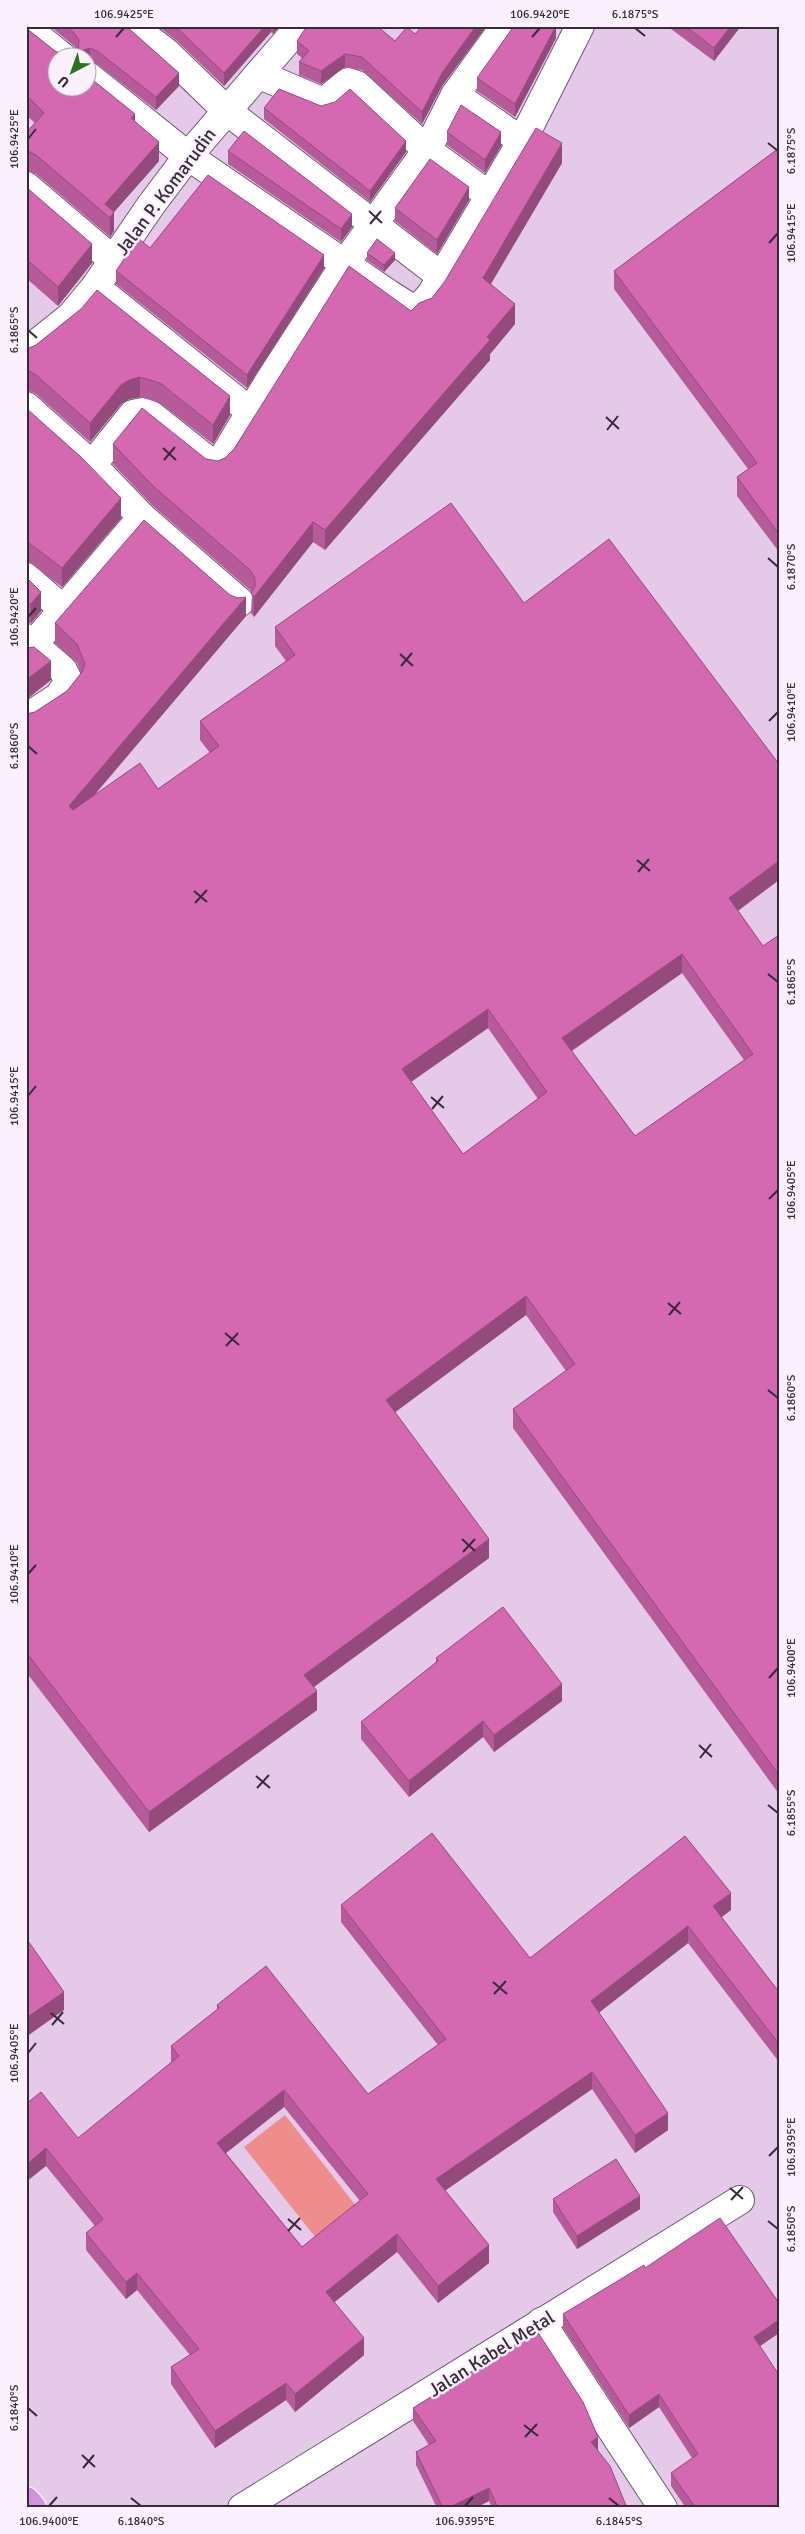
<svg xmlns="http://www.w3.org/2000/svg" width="805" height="2534" viewBox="0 0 805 2534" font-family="Signika,sans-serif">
	<rect width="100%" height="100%" fill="#e4c9e9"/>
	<polygon fill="#ee8d8b" points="285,2115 360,2211 320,2243 244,2147"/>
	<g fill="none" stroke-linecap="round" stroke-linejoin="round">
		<g stroke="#6f5773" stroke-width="30">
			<g id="minor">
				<polyline points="132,26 166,52 227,111 442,277"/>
				<polyline points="26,27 64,58"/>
				<polyline points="260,75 321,101 325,101 348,82 357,85 427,150 490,196"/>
				<polyline points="88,76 188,156 389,294 408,306 420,307 432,293 522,141 580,26"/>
				<polyline points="455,95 522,141"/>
				<polyline points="26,186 113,260"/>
				<polyline points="95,287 251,412"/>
				<polyline points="26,352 71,316 95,287 151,205 188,156 300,26"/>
				<polyline points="26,406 92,465 142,517 240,602"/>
				<polyline points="92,465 133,414 143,412 151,415 215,466 221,461 271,378 346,262 427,150 455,95 505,26"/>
				<polyline points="26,577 64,610"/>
				<polyline points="26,638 63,670 69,682 58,697 26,718"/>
				<polyline points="26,653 142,517"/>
				<polyline points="541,2322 663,2508"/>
				<polyline points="242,2508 740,2200"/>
			</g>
		</g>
		<g stroke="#fff" stroke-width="30">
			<polyline id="trunk" points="26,2501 32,2508"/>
		</g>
		<use href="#minor" stroke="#fff" stroke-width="28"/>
		<use href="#trunk" stroke="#d292df" stroke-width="28"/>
	</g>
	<g fill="#b65a99" fill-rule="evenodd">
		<polygon points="50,26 126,26 179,86 156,110 97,64 90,61 88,61 88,58 78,58 78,51 74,46"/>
		<polygon points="158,26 280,26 273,34 271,32 224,86 177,41"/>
		<polygon points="485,26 485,28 442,86 422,124 362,70 345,67 321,84 299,75 299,62 302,58 297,54 297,41 395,41 415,34"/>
		<polygon points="556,26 556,38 515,117 477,91 477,78"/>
		<polygon points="667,26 741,26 714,61"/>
		<polygon points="26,28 55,51 62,54 74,58 58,58 135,121 159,161 114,212 114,231 110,237 36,174 28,171 26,171 26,133 35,123 26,115"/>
		<polygon points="264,108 406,152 370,202 264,119"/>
		<polygon points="447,132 501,146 485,173 447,145"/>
		<polygon points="779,148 779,552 737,496 737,477 748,469 614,289 614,271"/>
		<polygon points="228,151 352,227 341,242 228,164"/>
		<polygon points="562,163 491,284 515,324 490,354 490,360 325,550 313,542 254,617 251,613 252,592 250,590 153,506 113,464 113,444 206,459 218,461 225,458 411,311 432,298"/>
		<polygon points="26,187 92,263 58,306 26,278"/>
		<polygon points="469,200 437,254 395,221 395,208"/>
		<polygon points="150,248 324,268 247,388 116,284 116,271"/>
		<polygon points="367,253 395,260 384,272 367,260"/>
		<polygon points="81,309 230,415 213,444 160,403 140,397 129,399 121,404 90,442 36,394 29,391 26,391 26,348 29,348 36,345"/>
		<polygon points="26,408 121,518 62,587 29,562 26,562"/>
		<polygon points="26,577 41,611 31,623 26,623"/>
		<path d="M524 603 779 764V880L738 911 763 946 779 935V1794L513 1428V1409L566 1371 526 1315 395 1412 489 1558 314 1687 317 1710 149 1832 26 1672V714L35 712 67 691 81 673 77 663 55 643V623L246 616 94 795 158 789 210 753 200 740V721L286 661 275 646V627ZM682 973 744 1060 635 1136 572 1051ZM488 1028 538 1099 463 1154 411 1082Z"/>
		<polygon points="436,1658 562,1701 494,1752 483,1737 409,1797 361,1739 361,1722 436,1662"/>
		<path d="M341 1905 530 1958 731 1910 721 1917 779 1992V2062L688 1943 599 2012 668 2130 635 2153 592 2089 445 2190 489 2263 438 2303 397 2252 334 2302 364 2355 295 2412 286 2400 215 2448 171 2384V2367L190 2355 137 2290 126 2299 86 2250V2233L95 2226 46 2166 26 2104 78 2138 171 2063V2046L217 2010V2005L368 2094 438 2045 341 1922ZM284 2107 360 2201 302 2247 226 2153Z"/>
		<polygon points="553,2199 640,2209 577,2249 553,2212"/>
		<polygon points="645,2268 779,2303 779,2333 760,2346 779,2508 686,2508 671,2486 671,2473 692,2458 659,2407 629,2428 563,2328 563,2314"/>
		<polygon points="413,2408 598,2451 627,2508 492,2508 489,2501 475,2508 437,2508 416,2465 416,2452 429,2445 413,2421"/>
	</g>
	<g fill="#944a7d">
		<polygon points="265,26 271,26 271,32 224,86 224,73"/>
		<polygon points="273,26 280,26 273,34"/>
		<polygon points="476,26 485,26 485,28 442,86 422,124 422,112 442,73"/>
		<polygon points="556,26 556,38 515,117 515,104"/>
		<polygon points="731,26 741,26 714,61 714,48"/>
		<polygon points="90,48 90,61 88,61 88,58 78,58 78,52"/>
		<polygon points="345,54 345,67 321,84 321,71"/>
		<polygon points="179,73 179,86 156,110 156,97"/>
		<polygon points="135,114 135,133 131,118"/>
		<polygon points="501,132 501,146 485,173 485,160"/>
		<polygon points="406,141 406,152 370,202 370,191"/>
		<polygon points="159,142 159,161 114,212 114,231 110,237 110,218 105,204"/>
		<polygon points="562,143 562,163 483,297 483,278"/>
		<polygon points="469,187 469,200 437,254 437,240"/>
		<polygon points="352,214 352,227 341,242 341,229"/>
		<polygon points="92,244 92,263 58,306 58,287"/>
		<polygon points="395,253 395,260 384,272 384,265"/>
		<polygon points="324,255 324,268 247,388 247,375"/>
		<polygon points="515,304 515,324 490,354 490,360 325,550 325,530"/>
		<polygon points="140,377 140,397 129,399 121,404 90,442 90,423 121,385 129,380"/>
		<polygon points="230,396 230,415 213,444 213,425"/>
		<polygon points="121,498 121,518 62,587 62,568"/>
		<polygon points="313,522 313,542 254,617 254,597"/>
		<polygon points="41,592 41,611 31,623 31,604"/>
		<polygon points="246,597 246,616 69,825 69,806"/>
		<polygon points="51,661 51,680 26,700 26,680"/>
		<polygon points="779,861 779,880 729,917 729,898"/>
		<polygon points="682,954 682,973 562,1057 562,1038"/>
		<polygon points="488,1009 488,1028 402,1088 402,1069"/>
		<polygon points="526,1296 526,1315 386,1419 386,1400"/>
		<polygon points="489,1539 489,1558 304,1694 304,1675"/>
		<polygon points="562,1684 562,1701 494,1752 494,1735"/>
		<polygon points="317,1691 317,1710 149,1832 149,1812"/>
		<polygon points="483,1721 483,1737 409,1797 409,1781"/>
		<polygon points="731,1893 731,1910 713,1924 713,1906"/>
		<polygon points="688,1926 688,1943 591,2019 591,2001"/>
		<polygon points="64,1992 64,2010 26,2037 26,2018"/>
		<polygon points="592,2072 592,2089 436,2197 436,2179"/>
		<polygon points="284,2090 284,2107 217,2160 217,2143"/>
		<polygon points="668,2113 668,2130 635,2153 635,2135"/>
		<polygon points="46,2148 46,2166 26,2182 26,2165"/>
		<polygon points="640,2196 640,2209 577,2249 577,2236"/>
		<polygon points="397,2234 397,2252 326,2309 326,2292"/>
		<polygon points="489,2245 489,2263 438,2303 438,2286"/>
		<polygon points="137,2273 137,2290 126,2299 126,2282"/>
		<polygon points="779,2320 779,2333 754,2350 754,2337"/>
		<polygon points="364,2338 364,2355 295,2412 295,2394"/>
		<polygon points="286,2383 286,2400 215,2448 215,2431"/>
		<polygon points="659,2394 659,2407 629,2428 629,2415"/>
		<polygon points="598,2437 598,2451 591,2442"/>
		<polygon points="489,2488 489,2501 475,2508 448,2508"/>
	</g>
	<g fill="#d469b2" stroke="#944a7d" fill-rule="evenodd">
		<polygon points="66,26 126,26 179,73 156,97 97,51 90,48 78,52 79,40 74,33"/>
		<polygon points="175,26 265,26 224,73"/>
		<polygon points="307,26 377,26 395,41 407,27 415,34 422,26 476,26 442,73 422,112 362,57 345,54 321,71 299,62 309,51 297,41"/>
		<polygon points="514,26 556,26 515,104 477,78"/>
		<polygon points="685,26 731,26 714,48"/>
		<polygon points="26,28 55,51 62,54 74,50 74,58 58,58 58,88 88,88 88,76 135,114 131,118 159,142 105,204 114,212 110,218 36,155 28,151 26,152 26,133 44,113 26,95"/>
		<polygon points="279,89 321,106 335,102 350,89 406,141 370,191 264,108"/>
		<polygon points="461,105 501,132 485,160 447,132"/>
		<polygon points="536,128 562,143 483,278 515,304 487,337 490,340 325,530 313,522 254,597 251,593 255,586 255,578 250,570 153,486 113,444 142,408 206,459 218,461 225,458 234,449 349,266 411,311 419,303 432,298 445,281"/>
		<polygon points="244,131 352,214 341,229 228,151"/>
		<polygon points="779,148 779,534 737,477 757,463 614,271"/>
		<polygon points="430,159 469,187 437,240 395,208"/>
		<polygon points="208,175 324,255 247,375 116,271 138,238 150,248"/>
		<polygon points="26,187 92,244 58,287 26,259"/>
		<polygon points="377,239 395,253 384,265 367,253"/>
		<polygon points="97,290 230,396 213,425 160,383 140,377 129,380 121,385 90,423 36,375 29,371 26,372 26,348 29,348 36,345 81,309"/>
		<polygon points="26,408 81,457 121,498 62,568 29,543 26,543"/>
		<path d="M451 503 524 603 609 539 779 764V861L729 898 763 946 779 935V1775L513 1409 575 1364 526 1296 386 1400 489 1539 304 1675 317 1691 149 1812 26 1652V714L35 712 67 691 82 672 85 664 77 644 55 623 144 520 230 595 238 598 246 597 69 806 73 810 140 763 158 789 219 746 200 721 295 655 275 627ZM682 954 753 1054 635 1136 562 1038ZM488 1009 547 1092 463 1154 402 1069Z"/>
		<polygon points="26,577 41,592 31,604 26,604"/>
		<polygon points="34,647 51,661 26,680 26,648"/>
		<polygon points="503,1607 562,1684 494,1735 483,1721 409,1781 361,1722 438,1661 436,1658"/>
		<path d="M432 1833 530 1958 685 1836 731 1893 713 1906 779 1992V2044L688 1926 591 2001 668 2113 635 2135 592 2072 436 2179 489 2245 438 2286 397 2234 326 2292 364 2338 295 2394 286 2383 215 2431 171 2367 199 2349 137 2273 126 2282 86 2233 103 2219 46 2148 26 2165V2104L41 2092 78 2138 179 2056 171 2046 219 2008 217 2005 266 1966 368 2094 446 2039 341 1905ZM284 2090 368 2194 302 2247 217 2143Z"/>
		<polygon points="26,1938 64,1992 26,2018"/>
		<polygon points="616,2159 640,2196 577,2236 553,2199"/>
		<polygon points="720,2218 779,2303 779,2320 754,2337 779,2375 779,2508 696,2508 671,2473 698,2454 659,2394 629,2415 563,2314 644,2265 645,2268"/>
		<polygon points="537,2331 583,2402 598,2437 591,2442 610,2466 627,2508 498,2508 489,2488 448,2508 443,2508 416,2452 436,2441 413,2408"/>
	</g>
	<path fill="none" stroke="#362c38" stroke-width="2" d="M635 28 645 36M116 37 124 28M532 37 540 28M28 139 36 129M768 143 778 151M369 211 382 223M370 224 381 211M769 243 778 233M28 330 37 338M606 417 619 429M607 430 618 416M163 448 176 460M164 460 175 447M768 558 778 567M28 617 36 608M400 654 413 666M401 666 412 653M769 721 778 712M28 746 37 754M637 860 650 871M638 872 649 859M194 891 207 902M195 903 207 890M768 974 778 982M28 1096 36 1086M431 1097 444 1108M432 1109 443 1096M769 1199 778 1190M668 1303 681 1314M669 1315 680 1302M225 1333 239 1345M226 1346 238 1333M768 1390 778 1398M462 1539 475 1551M463 1552 475 1539M28 1574 36 1565M769 1678 778 1668M699 1745 712 1757M700 1758 711 1744M256 1776 270 1788M257 1788 269 1775M768 1805 778 1813M493 1982 507 1994M494 1994 506 1981M51 2013 64 2024M52 2025 63 2012M28 2053 36 2043M769 2156 778 2147M730 2188 743 2199M731 2200 743 2187M288 2219 301 2230M768 2221 778 2229M288 2231 300 2218M28 2408 37 2416M524 2425 538 2436M525 2437 537 2424M82 2455 95 2467M83 2468 94 2455M131 2498 141 2506M609 2498 619 2506M49 2506 57 2497M465 2506 473 2497"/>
	<g text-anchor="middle" stroke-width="5" stroke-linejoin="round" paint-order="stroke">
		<g font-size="19" fill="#362c38" stroke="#fbf0fd">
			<text transform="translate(165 191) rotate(-53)" y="7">Jalan P. Komarudin</text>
			<text transform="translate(491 2353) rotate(-32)" y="7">Jalan Kabel Metal</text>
		</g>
	</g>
	<rect width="805" height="2534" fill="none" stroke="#fbf0fd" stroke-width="55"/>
	<g transform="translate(72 72) rotate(221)"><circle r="24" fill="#fbf0fd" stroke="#aca2ae"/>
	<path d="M0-4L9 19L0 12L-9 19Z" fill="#27741a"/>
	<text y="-8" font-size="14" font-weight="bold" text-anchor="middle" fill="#362c38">U</text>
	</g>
	<rect x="28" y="28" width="750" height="2478" fill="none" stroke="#362c38" stroke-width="2"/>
	<g font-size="12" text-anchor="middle" fill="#362c38">
		<text x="124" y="18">106.9425°E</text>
		<text x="540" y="18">106.9420°E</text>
		<text x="635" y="18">6.1875°S</text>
		<text transform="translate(14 139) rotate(-90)" y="4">106.9425°E</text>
		<text transform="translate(791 151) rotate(-90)" y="4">6.1875°S</text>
		<text transform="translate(791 233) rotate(-90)" y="4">106.9415°E</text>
		<text transform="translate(14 330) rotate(-90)" y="4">6.1865°S</text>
		<text transform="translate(791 567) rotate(-90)" y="4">6.1870°S</text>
		<text transform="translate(14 617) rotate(-90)" y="4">106.9420°E</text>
		<text transform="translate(791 712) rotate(-90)" y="4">106.9410°E</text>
		<text transform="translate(14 746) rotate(-90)" y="4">6.1860°S</text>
		<text transform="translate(791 982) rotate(-90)" y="4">6.1865°S</text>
		<text transform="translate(14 1096) rotate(-90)" y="4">106.9415°E</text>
		<text transform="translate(791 1190) rotate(-90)" y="4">106.9405°E</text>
		<text transform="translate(791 1398) rotate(-90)" y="4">6.1860°S</text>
		<text transform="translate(14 1574) rotate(-90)" y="4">106.9410°E</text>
		<text transform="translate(791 1668) rotate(-90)" y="4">106.9400°E</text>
		<text transform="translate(791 1813) rotate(-90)" y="4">6.1855°S</text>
		<text transform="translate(14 2053) rotate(-90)" y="4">106.9405°E</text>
		<text transform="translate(791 2147) rotate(-90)" y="4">106.9395°E</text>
		<text transform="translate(791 2229) rotate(-90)" y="4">6.1850°S</text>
		<text transform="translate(14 2408) rotate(-90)" y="4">6.1840°S</text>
		<text x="49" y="2525">106.9400°E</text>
		<text x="141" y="2525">6.1840°S</text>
		<text x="465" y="2525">106.9395°E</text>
		<text x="619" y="2525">6.1845°S</text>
	</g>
</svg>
